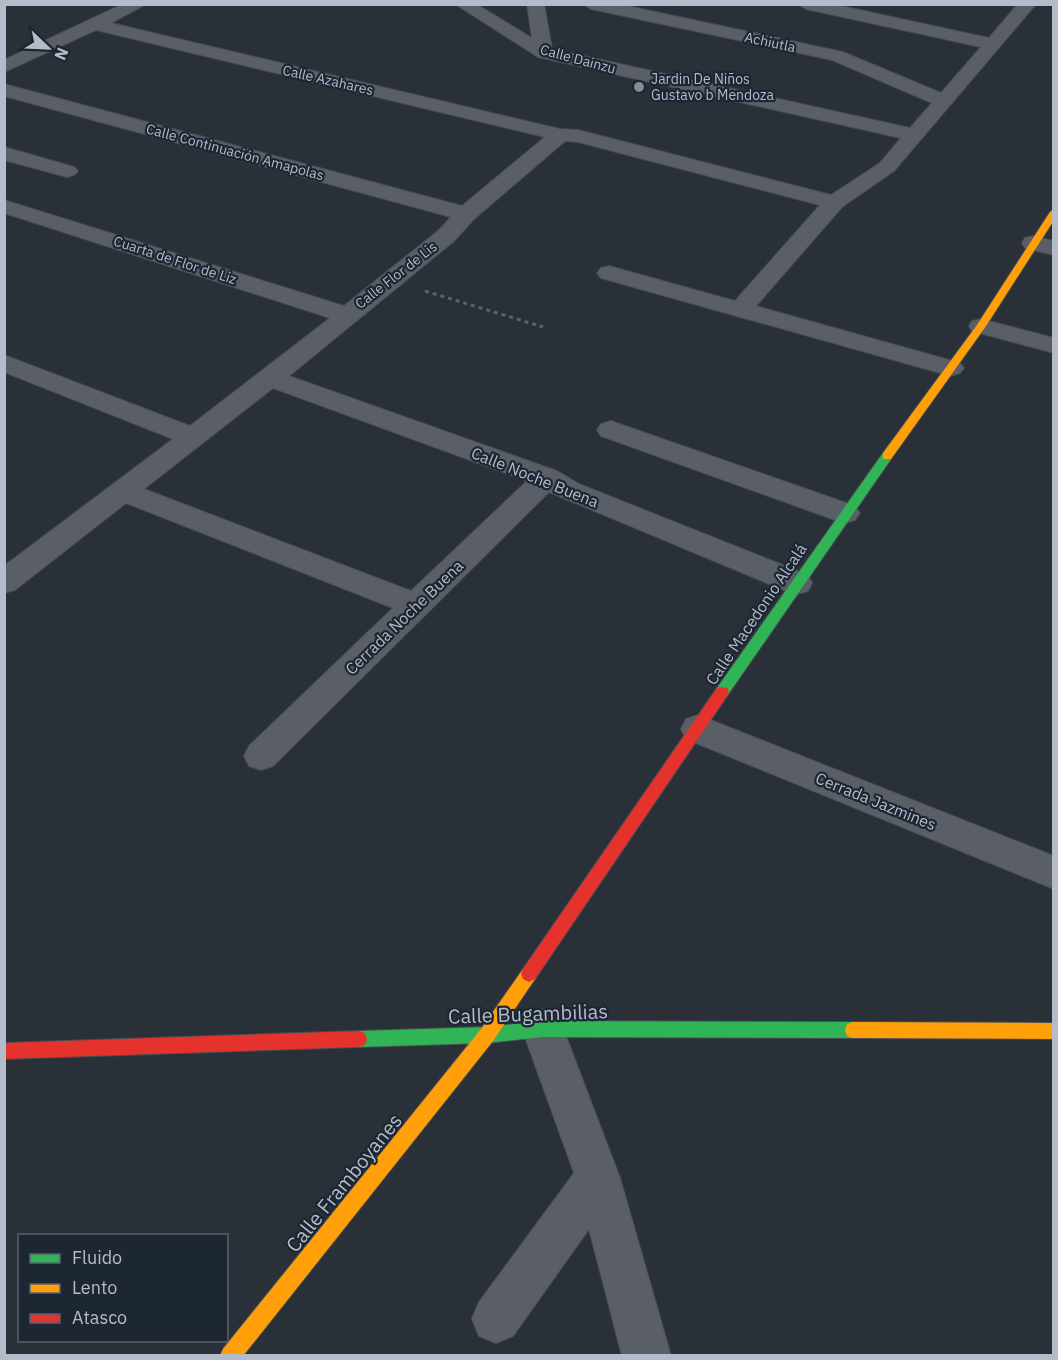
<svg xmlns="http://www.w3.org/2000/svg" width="1058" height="1360" viewBox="0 0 1058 1360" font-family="'IBM Plex Sans',sans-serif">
	<rect width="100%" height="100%" fill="#2a3038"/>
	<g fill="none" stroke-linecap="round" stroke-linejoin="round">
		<g stroke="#484c53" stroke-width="2">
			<g id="street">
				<path d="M123 4H146L111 23 560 129 578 130 831 195 880 163 901 138 538 57 455 4H476L532 38 527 4H544L552 49 910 128 932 103 832 60 591 9 583 4H618L843 52 941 93 981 47 806 9 798 4H832L989 38 1018 4H1036L894 171 842 207 756 306 960 363 964 368 960 373 951 376 601 278 597 273 601 268 609 266 735 301 820 205 578 142 565 141 474 219 454 241 289 376 557 471 579 484 808 575 812 583 808 591 797 594 786 591 549 492 273 766 261 770 249 766 244 756 249 746 393 608 126 503 15 590 4 593V566L173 439 4 372V355L190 426 330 318 4 213V200L344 306 438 231 451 217 4 96V84L462 206 545 137 96 30 4 72V60ZM273 388 527 481 411 591 144 489Z"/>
				<polygon points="4,147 74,167 78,171 74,175 67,177 4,160"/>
				<polygon points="1033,236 1054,241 1054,255 1025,248 1022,243 1025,238"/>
				<polygon points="981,319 1054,338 1054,353 972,331 969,326 972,321"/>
				<polygon points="611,421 855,506 860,513 855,520 845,523 835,520 601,436 597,430 601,424"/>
				<polygon points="698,715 1054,856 1054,889 686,739 681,729 686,719"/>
				<polygon points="543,1009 558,1015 620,1178 671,1356 622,1356 589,1229 513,1336 496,1343 479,1336 472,1319 479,1302 574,1173 522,1029 528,1015"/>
			</g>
		</g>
		<g stroke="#484c53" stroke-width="2">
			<g id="fast">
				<polygon points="887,452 891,453 891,459 727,696 717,696 715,692 717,688 883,453"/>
				<polygon points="543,1021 853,1022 859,1024 861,1030 859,1036 853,1038 543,1037 487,1043 359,1047 353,1045 351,1039 353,1033 359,1031 487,1027"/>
			</g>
		</g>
		<g stroke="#484c53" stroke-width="2">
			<g id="slow">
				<polygon points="1054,209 1054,220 986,326 891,459 883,459 883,453 977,325 1050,212"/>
				<polygon points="529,966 535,969 537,974 535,979 493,1041 243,1356 220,1356 223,1349 481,1029 523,969"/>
				<polygon points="853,1022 1054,1023 1054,1039 853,1038 847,1036 845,1030 847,1024"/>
			</g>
		</g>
		<g stroke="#484c53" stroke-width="2">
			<g id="jam">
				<polygon points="722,687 727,688 729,692 727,696 535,979 529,982 523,979 521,974 523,969 717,688"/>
				<polygon points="359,1031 365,1033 367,1039 365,1045 359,1047 4,1059 4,1043"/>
			</g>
		</g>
		<polyline stroke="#5d636a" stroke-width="3" stroke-dasharray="4 4" stroke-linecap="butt" points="425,291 543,327"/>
		<use href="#street" fill="#5a5e66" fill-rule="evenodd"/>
		<use href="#fast" fill="#30b455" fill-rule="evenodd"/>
		<use href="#slow" fill="#ff9f0a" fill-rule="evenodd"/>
		<use href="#jam" fill="#e5322d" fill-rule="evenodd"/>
	</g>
	<circle fill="#848b96" stroke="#1d2633" stroke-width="2" cx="639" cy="87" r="6"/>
	<g text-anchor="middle" stroke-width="4.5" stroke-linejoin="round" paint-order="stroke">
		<g font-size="14" fill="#b4bcc9" stroke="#1d2633">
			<text transform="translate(770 42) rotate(12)" y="5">Achiutla</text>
			<text transform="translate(578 59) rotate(15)" y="5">Calle Dainzu</text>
			<text transform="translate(328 80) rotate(13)" y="5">Calle Azahares</text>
			<text transform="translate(235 152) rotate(15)" y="5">Calle Continuación Amapolas</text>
			<text transform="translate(175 260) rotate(18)" y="5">Cuarta de Flor de Liz</text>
			<text transform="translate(396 275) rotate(-38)" y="5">Calle Flor de Lis</text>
		</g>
		<g font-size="14" fill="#b4bcc9" stroke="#1d2633" text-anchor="start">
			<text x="651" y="84">Jardin De Niños<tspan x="651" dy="16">Gustavo b Mendoza</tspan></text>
		</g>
		<g font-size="16" fill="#b4bcc9" stroke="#1d2633">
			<text transform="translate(535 477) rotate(22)" y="6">Calle Noche Buena</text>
			<text transform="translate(756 614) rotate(-56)" y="6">Calle Macedonio Alcalá</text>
			<text transform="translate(404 617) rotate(-44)" y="6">Cerrada Noche Buena</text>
			<text transform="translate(876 801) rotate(22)" y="6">Cerrada Jazmines</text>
		</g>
		<g font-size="20" fill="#b4bcc9" stroke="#1d2633">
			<text transform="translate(528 1014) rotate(-2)" y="7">Calle Bugambilias</text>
			<text transform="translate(344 1183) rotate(-51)" y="7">Calle Framboyanes</text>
		</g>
	</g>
	<rect width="1058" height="1360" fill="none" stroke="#b4bcc9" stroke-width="12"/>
	<rect x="18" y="1234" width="210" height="108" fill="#1d2633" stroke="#59626f" stroke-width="1.5"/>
	<rect x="30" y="1254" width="30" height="9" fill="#30b455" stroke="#59626f" stroke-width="1.5"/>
	<text x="72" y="1264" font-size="18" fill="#b4bcc9">Fluido</text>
	<rect x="30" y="1284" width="30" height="9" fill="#ff9f0a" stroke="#59626f" stroke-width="1.5"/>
	<text x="72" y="1294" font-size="18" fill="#b4bcc9">Lento</text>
	<rect x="30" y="1314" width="30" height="9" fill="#e5322d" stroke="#59626f" stroke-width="1.5"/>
	<text x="72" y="1324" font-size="18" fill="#b4bcc9">Atasco</text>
	<g transform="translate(48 48) rotate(113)" stroke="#1d2633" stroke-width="4.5" paint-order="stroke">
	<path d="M0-4.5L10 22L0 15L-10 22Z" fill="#b4bcc9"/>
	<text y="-9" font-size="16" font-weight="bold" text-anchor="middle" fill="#b4bcc9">N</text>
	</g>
</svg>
